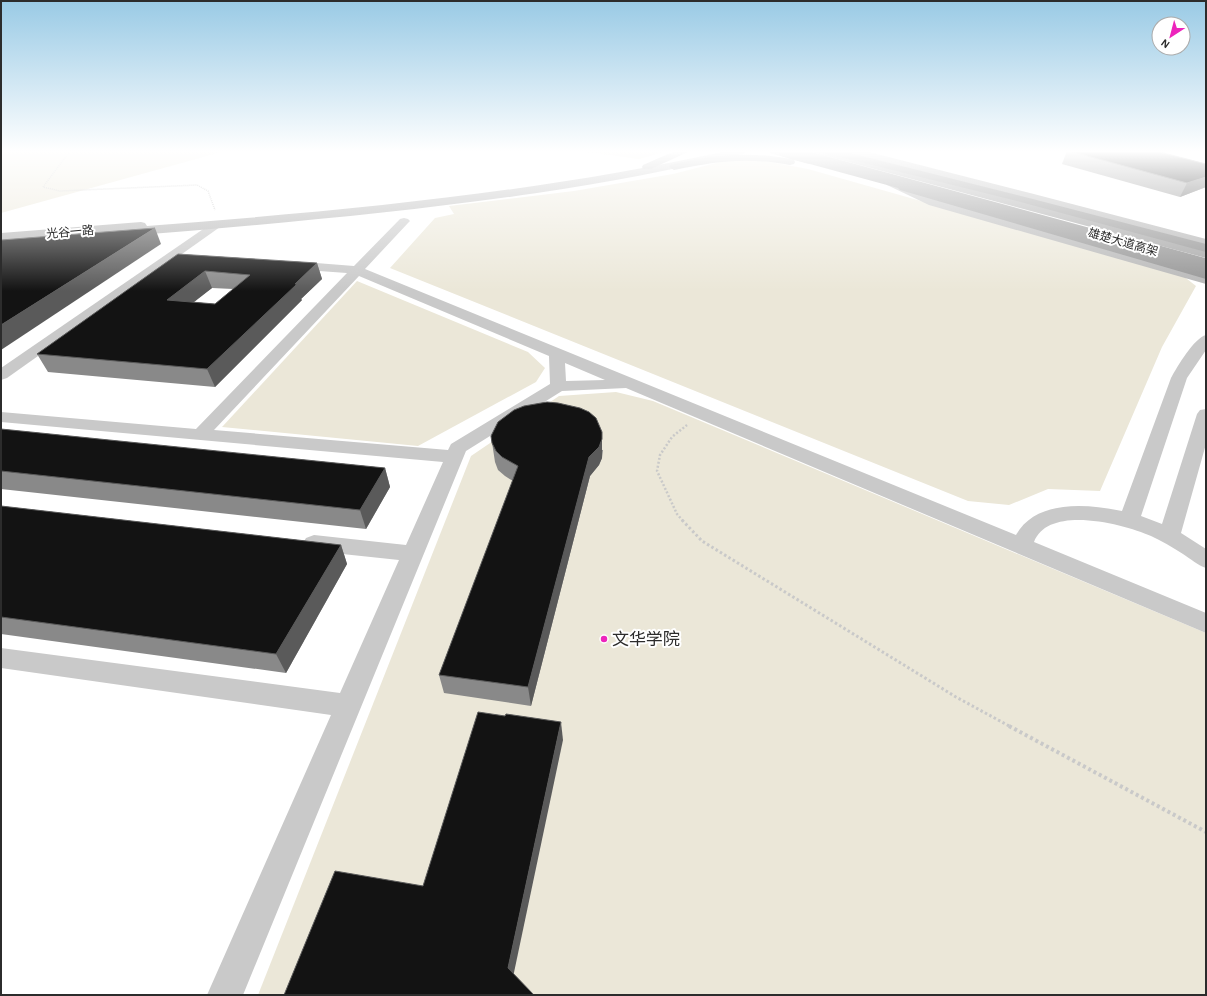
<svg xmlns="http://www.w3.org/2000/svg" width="1207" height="996" viewBox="0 0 1207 996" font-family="'Alegreya Sans','Noto Sans SC',sans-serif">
	<rect width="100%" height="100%" fill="#fff"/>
	<g fill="#ebe7d8">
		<polygon points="1,151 225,151 1,213"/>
		<polygon points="580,151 668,151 639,159"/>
		<polygon points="728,160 759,160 808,169 1182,275 1196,286 1162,347 1100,491 1048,489 1009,505 968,501 390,268 435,218 454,214 449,206 574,191 673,174"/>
		<polygon points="357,281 528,352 545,368 536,382 418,446 222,427"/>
		<polygon points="616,392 653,401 1206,633 1206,995 258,995 471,456 559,396"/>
	</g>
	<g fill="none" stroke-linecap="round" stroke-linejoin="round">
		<polyline stroke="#c9c9c9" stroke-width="1.5" stroke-dasharray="1 1" stroke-linecap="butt" points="70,151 43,187 60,191 197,185 208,191 215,210"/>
		<polyline stroke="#c9c9c9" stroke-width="2.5" stroke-dasharray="2 2" stroke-linecap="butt" points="683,521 677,514 657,471 660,455 672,437 687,425"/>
		<polyline stroke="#c9c9c9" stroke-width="3" stroke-dasharray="2.5 2.5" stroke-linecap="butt" points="682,520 702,541 956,697 1011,727"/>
		<polyline stroke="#c9c9c9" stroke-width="4" stroke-dasharray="3 3" stroke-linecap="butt" points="1009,726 1206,832"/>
		<g fill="#c9c9c9" fill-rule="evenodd">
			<path d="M404 218 408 219 410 221 408 223 365 269 1016 535C1036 499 1088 504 1122 511L1171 378C1177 367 1194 338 1206 335V350L1187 378 1141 516 1162 524 1197 414 1200 410 1206 409V444L1181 533 1206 549V568C1197 565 1191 559 1183 554 1172 547 1162 541 1151 536 1124 524 1048 504 1034 542L1206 613V633L626 388 562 391 466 451 243 995H207L331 715 1 668V648L340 693 399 560 314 551 306 548 303 543 306 538 314 535 406 545 443 462 1 422V412L196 429 347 273 291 269 286 268 285 265 286 262 291 261 354 266 400 219ZM359 276 549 356 550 384 451 444 448 450 214 430ZM565 363 605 380 566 381Z"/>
			<polygon points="216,222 220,223 222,225 220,227 7,378 1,380 1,368 212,223"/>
		</g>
		<g fill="#b6b6b6" fill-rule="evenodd">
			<path d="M727 151H748L743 154C675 169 606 183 537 193 401 213 263 225 126 236L121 235 120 231 1 241V233L141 222 145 223 147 226C342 211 536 193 727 151Z"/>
			<polygon points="846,151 865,151 1030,193 1206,239 1206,247 1022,197 847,153"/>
			<polygon points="891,180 937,199 1206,275 1206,284 929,205 887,185 885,183"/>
		</g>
		<g fill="#a4a4a4" fill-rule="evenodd">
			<polygon points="675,151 690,151 651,169 643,169 642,167 643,165"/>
			<path d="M769 151H787L813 159 814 161 809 164 794 160 795 162 794 164 790 165C746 157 717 161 674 170L669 167 670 165C711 155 750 151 791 159L770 153Z"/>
			<polygon points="814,151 832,151 1206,250 1206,258 815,153"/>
		</g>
		<g fill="#939393" fill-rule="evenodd">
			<polygon points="823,151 842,151 1025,197 1206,244 1206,252 1017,201 824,153"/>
			<polygon points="904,185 1206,271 1206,279 900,190 898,188 900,186"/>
		</g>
		<polyline stroke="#939393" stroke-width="12" points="785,151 1126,244"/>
		<polyline stroke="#939393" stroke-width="15" points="1122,243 1206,266"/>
	</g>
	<g fill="#898989" fill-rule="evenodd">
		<polygon points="1067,151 1156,151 1206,164 1206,187 1180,197 1062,164"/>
		<path d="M178 254 317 263 322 279 301 299 302 300 215 387 48 372 37 354ZM212 288 233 289 215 304 193 302Z"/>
		<polygon points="1,429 385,468 390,487 366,529 1,489"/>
		<polygon points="491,436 603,450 602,458 599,465 590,476 531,706 444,693 439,675 513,481 505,476 498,470 495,462"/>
		<polygon points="1,506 341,545 347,564 286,673 1,634"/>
	</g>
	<g fill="#5a5a5a">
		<polygon points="1206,177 1206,187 1180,197 1187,183"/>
		<polygon points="155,228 161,244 1,350 1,325"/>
		<polygon points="317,263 322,279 301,299 302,300 215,387 207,369"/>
		<polygon points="205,271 212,288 175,317 167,300"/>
		<polygon points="602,432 602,458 599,465 590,476 531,706 528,687 589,457"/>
		<polygon points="385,468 390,487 366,529 360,510"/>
		<polygon points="341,545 347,564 286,673 276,654"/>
		<polygon points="561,722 563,740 512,982 508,968"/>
	</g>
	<g fill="#131313" stroke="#5a5a5a" fill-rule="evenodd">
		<polygon points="1069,151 1156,151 1206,164 1206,177 1187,183"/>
		<polygon points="155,228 1,325 1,240"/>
		<path d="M178 254 317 263 295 284H297L207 369 37 354ZM205 271 250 275 215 304 167 300Z"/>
		<polygon points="547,402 558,403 580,408 589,412 596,418 602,432 602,439 599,447 589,457 528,687 439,675 518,466 502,457 496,451 492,443 491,436 498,422 514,410 524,406"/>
		<polygon points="1,429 385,468 360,510 1,471"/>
		<polygon points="1,506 341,545 276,654 1,617"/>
		<polygon points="478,712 505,716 506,714 561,722 508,968 534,995 284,995 335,871 423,886"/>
	</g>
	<linearGradient id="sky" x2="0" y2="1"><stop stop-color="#99cae5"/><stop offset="0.52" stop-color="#fff"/><stop offset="1" stop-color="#fff" stop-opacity="0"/></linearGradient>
	<rect width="1207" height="291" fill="url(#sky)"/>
	<circle fill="#ed24bc" stroke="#fff" stroke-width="1.5" cx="604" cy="639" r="4"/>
	<g text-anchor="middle" stroke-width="4" stroke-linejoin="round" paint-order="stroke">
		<g font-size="12" fill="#2c2c2c" stroke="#fff">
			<text transform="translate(70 232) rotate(-5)" y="4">光谷一路</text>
			<text transform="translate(1123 242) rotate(16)" y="4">雄楚大道高架</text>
		</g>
		<g font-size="17" fill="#2c2c2c" stroke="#fff" text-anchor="start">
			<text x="612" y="645">文华学院</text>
		</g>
	</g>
	<rect width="1207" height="996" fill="none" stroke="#2c2c2c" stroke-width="4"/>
	<g transform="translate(1171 36) rotate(216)"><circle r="19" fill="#ffffff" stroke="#ababab"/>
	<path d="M0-3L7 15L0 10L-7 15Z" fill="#ed24bc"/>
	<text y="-6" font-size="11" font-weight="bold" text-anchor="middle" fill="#2c2c2c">N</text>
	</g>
</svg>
